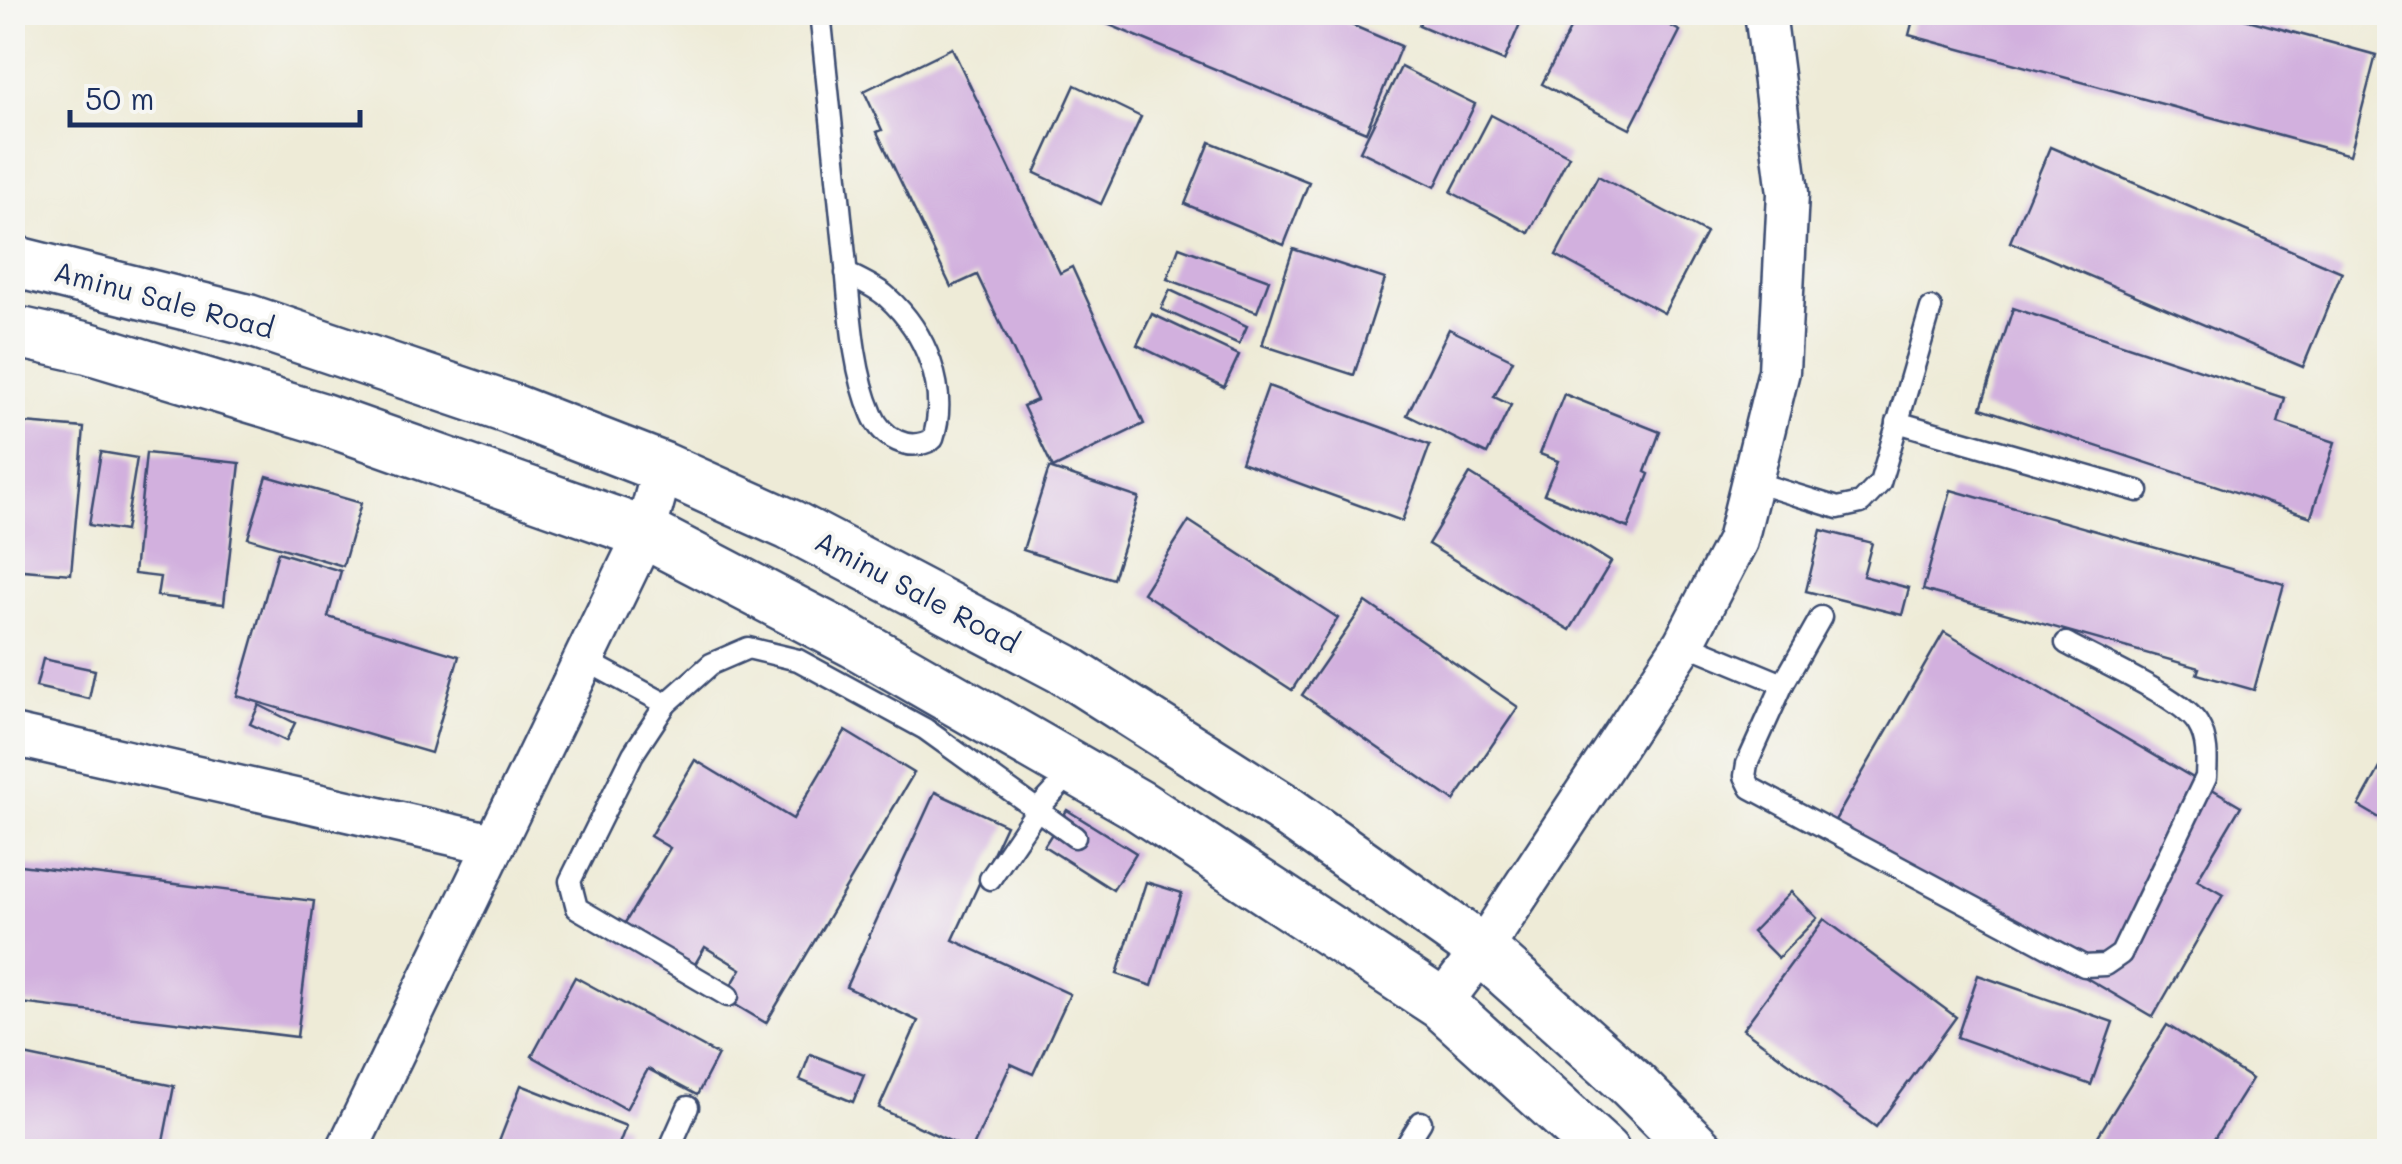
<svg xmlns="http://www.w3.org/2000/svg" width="2402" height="1164" viewBox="0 0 2402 1164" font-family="Mali,sans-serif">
	<rect width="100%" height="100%" fill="#f6f6f2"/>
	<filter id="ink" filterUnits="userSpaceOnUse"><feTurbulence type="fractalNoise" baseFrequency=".01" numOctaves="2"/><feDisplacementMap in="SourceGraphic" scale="20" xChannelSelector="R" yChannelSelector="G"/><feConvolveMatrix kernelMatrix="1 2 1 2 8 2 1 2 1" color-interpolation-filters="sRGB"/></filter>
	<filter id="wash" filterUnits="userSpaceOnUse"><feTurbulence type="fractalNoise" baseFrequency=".0048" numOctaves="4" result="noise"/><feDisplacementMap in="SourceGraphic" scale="40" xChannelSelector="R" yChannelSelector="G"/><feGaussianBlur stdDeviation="2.25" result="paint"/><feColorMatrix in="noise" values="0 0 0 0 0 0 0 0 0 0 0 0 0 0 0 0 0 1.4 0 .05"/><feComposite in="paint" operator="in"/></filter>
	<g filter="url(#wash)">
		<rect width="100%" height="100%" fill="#eeebd7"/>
		<g id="blocks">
			<g fill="#d2b0de">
				<polygon points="1321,12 1401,46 1366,132 1081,13"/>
				<polygon points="1424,12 1525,12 1504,61 1419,25"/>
				<polygon points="1579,12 1644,12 1680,31 1630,129 1542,84"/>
				<polygon points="1915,12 2219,12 2376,55 2350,155 1909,35"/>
				<polygon points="952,48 1060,273 1072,267 1144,424 1053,468 1023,406 1037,400 977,275 951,287 877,132 882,130 864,91"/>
				<polygon points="1401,67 1475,104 1435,187 1360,151"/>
				<polygon points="1075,85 1141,117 1101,204 1035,173"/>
				<polygon points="1491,115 1569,156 1529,233 1451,192"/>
				<polygon points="1210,142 1309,182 1284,245 1185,204"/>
				<polygon points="2050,147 2342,272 2303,367 2010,242"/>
				<polygon points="1598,176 1706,233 1664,313 1556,255"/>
				<polygon points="1179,247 1269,280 1257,312 1167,279"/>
				<polygon points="1293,249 1385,279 1354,375 1262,345"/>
				<polygon points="1170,290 1247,326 1239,344 1161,309"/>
				<polygon points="2013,308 2285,398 2278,423 2335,442 2311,517 1981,408"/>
				<polygon points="1152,314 1239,355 1224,387 1137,345"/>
				<polygon points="1449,329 1513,360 1494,397 1511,405 1487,454 1407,415"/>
				<polygon points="1268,386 1430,445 1402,521 1241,462"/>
				<polygon points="1564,394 1660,432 1645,472 1649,474 1628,528 1544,494 1558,461 1540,454"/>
				<polygon points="12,422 84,428 71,574 12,569"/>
				<polygon points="101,452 137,458 125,531 89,525"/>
				<polygon points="146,453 240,463 224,604 157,596 160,577 134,574"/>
				<polygon points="1049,468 1139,498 1113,579 1023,550"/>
				<polygon points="1470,474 1611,562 1570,630 1428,544"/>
				<polygon points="267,476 361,503 343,566 248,538"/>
				<polygon points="1951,490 2284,584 2254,690 2197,674 2199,668 1923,590"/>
				<polygon points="1189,521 1338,618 1292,690 1143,593"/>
				<polygon points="1821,530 1872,543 1863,576 1909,588 1902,615 1806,591"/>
				<polygon points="278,552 341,571 328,617 459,656 431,753 237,696"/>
				<polygon points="1366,602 1518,707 1454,801 1302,695"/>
				<polygon points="1944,632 2241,806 2197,880 2223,895 2153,1017 1880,857 1834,822"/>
				<polygon points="43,659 95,670 89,699 36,687"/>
				<polygon points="259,705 295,723 286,741 250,724"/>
				<polygon points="845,731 914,773 766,1023 724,998 741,969 705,947 684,983 614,941 670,848 650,836 695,760 793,819"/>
				<polygon points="2380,768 2390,773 2390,824 2359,806"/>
				<polygon points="935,792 1006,825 953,940 1070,994 1033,1074 1011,1064 971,1151 879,1108 918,1021 846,987"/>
				<polygon points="1067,810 1136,853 1113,890 1044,846"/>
				<polygon points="12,864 314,901 297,1037 12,1002"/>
				<polygon points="1146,882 1182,893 1152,986 1117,974"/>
				<polygon points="1791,892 1817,918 1778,958 1752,932"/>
				<polygon points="1824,919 1956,1017 1876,1127 1743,1029"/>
				<polygon points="1978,975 2113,1022 2091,1085 1957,1037"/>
				<polygon points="575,977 718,1055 697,1095 648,1069 626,1109 532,1056"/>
				<polygon points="2167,1025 2252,1079 2206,1152 2088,1152"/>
				<polygon points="810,1054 864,1075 853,1102 800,1080"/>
				<polygon points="24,1055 174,1086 161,1152 12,1152 12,1113"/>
				<polygon points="521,1085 626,1126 616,1152 495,1152"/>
			</g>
		</g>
	</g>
	<g filter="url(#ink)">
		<use href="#blocks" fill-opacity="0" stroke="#3b4b70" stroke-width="2.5"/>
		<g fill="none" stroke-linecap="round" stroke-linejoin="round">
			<g stroke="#3b4b70" stroke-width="25">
				<g id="service">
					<path d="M820 12C828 94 837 175 845 256 850 306 852 368 872 414 882 438 909 453 933 439 949 389 926 332 887 297 876 287 859 280 846 273"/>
					<polyline points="1897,422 2138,491"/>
					<polyline points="1751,481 1838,508 1861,503 1880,483 1931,308"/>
					<path d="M1821 617 1783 684 1747 764 1745 776 1751 788 2084 966 2105 965 2121 954 2206 777C2207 759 2208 740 2198 724 2183 698 2096 660 2066 643"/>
					<polyline points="1684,643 1783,684"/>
					<polyline points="583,659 666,704 711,664 748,648 798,660 925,729 1075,837"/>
					<polyline points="666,704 633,754 570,881 577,908 728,996"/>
					<polyline points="990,879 1037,810 1074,770"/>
					<polyline points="668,1152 688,1107"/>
					<polyline points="1402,1152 1421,1122"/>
				</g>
			</g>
			<g stroke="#3b4b70" stroke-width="45">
				<g id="minor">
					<polyline points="12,735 493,844"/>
					<polyline points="1441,1004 1482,950 1684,643 1737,541 1779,371 1788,193 1765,12"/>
					<polyline points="346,1152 645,533 663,468"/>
				</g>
			</g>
			<g stroke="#3b4b70" stroke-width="55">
				<g id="tertiary">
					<polyline points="12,261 248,320 511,409 663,468 790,525 1064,669 1281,807 1482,950 1632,1084 1700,1152"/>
					<polyline points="12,331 88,348 320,418 645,533 854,642 1138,805 1441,1004 1604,1152"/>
				</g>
			</g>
			<use href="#service" stroke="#fff" stroke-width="20"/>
			<use href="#minor" stroke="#fff" stroke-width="40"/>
			<use href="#tertiary" stroke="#fff" stroke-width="50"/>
		</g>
	</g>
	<g text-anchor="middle" stroke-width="8" stroke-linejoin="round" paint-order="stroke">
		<g font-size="28" fill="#1b2f5e" stroke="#f6f6f2">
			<text transform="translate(164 300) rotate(15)" y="10">Aminu Sale Road</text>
			<text transform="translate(917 592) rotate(28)" y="10">Aminu Sale Road</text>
		</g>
	</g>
	<rect width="2402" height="1164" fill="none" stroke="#f6f6f2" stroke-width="50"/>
	<path d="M70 110v15h290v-15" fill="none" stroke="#1b2f5e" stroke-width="5"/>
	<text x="85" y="110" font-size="30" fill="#1b2f5e" stroke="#f6f6f2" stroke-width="8" paint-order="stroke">50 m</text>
</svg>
